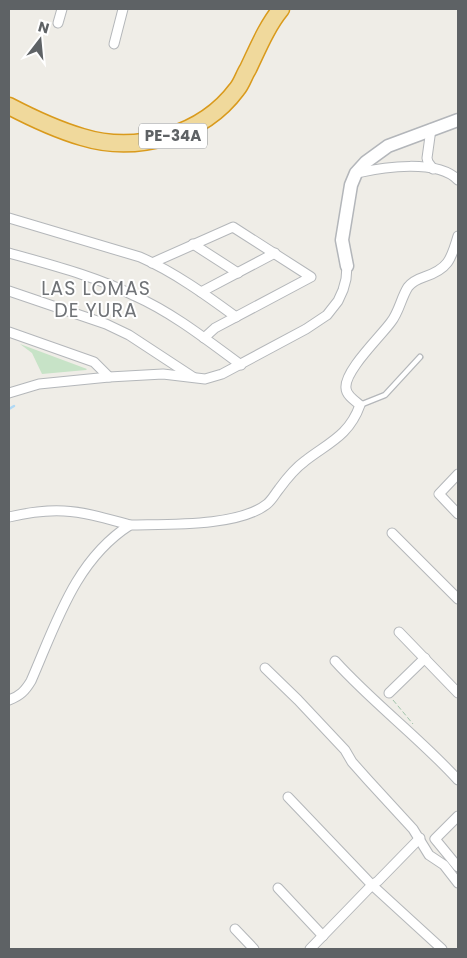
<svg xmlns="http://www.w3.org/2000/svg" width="467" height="958" viewBox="0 0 467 958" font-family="Poppins,sans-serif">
	<rect width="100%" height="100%" fill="#efede7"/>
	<polygon fill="#c7e3c7" points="20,344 87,369 86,370 42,374 32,353"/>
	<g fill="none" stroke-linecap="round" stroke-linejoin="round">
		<polyline stroke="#b1d9f5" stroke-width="2.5" points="9,409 14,406"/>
		<g stroke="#b4b7ba" stroke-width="7">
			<polyline id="lane" points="360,405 385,395 420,357"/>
		</g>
		<g stroke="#b4b7ba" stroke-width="11">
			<g id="street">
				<polyline points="58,23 62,9"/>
				<polyline points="114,44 123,9"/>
				<polyline points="431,129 427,158 428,162 433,169"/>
				<path d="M357 173C384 167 437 159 458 180"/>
				<path d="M9 218 140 257C174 272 206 295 236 317"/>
				<polyline points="193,244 238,273"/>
				<path d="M9 253C51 265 95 276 135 296 173 313 207 340 241 365"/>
				<polyline points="152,263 233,227 311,277 215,328 204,338"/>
				<polyline points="9,291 106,324 129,335 193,377"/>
				<polyline points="201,292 275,253"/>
				<polyline points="9,332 94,362 109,377"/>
				<polyline points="9,393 39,384 109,377 163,374 205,379 222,374 306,329 327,315 338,301 343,290 346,279 347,266"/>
				<polyline points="458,474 439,494 458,514"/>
				<path d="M9 517C26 513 46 510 64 511 86 512 108 519 130 525"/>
				<polyline points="392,533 458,599"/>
				<polyline points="399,632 458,693"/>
				<path d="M335 661C374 704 420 738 458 780"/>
				<polyline points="265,668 298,700 345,750 352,762 368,780 413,829 429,855 444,865 458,883"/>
				<polyline points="389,693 425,658"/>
				<path d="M9 700C20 696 25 691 31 681 56 624 75 560 130 525 167 524 238 527 267 504 272 500 275 494 279 489 287 478 294 469 305 461 328 443 349 436 360 405 355 401 346 395 346 388 344 371 381 336 391 322 399 312 401 298 408 287 412 282 418 279 424 277 448 269 451 260 458 236"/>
				<polyline points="288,797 372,885 442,949"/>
				<polyline points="458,816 435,839 458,867"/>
				<polyline points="278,888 323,936"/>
				<polyline points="235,929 254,949"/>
				<polyline points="310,949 372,885 378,881 420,838"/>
			</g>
		</g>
		<g stroke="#b3b6ba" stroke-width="15">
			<polyline id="secondary" points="347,266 342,240 351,185 356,173 366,162 388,146 458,120"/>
		</g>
		<g stroke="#d99a1c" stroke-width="19">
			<path id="highway" d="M9 106C32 118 58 130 82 137 137 154 203 135 237 89 242 83 244 75 248 69 258 48 267 26 281 9"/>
		</g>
		<polyline stroke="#a1c3aa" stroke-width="1" stroke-dasharray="5 2.5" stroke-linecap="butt" points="393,700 413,724"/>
		<use href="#lane" stroke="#fff" stroke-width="4.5"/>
		<use href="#street" stroke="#fff" stroke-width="9"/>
		<use href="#secondary" stroke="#fff" stroke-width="12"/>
		<use href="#highway" stroke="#f0d99c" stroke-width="16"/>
	</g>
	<g text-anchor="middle" stroke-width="4" stroke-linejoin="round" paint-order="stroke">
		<rect fill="#fff" stroke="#8e9193" stroke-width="1" x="139" y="123.5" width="68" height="25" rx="4"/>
		<g font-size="15" font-weight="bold" fill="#5e6265">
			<text x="173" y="141">PE-34A</text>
		</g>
		<g font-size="19" letter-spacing="1" fill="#707377" stroke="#fff">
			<text x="96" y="295">LAS LOMAS<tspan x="96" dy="22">DE YURA</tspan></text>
		</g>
	</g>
	<rect width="467" height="958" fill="none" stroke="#5e6265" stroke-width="20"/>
	<g transform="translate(40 40) rotate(16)" stroke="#ffffff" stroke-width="4" paint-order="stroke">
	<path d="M0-4L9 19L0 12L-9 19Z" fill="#5e6265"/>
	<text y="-8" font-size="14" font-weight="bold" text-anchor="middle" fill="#5e6265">N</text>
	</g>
</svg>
